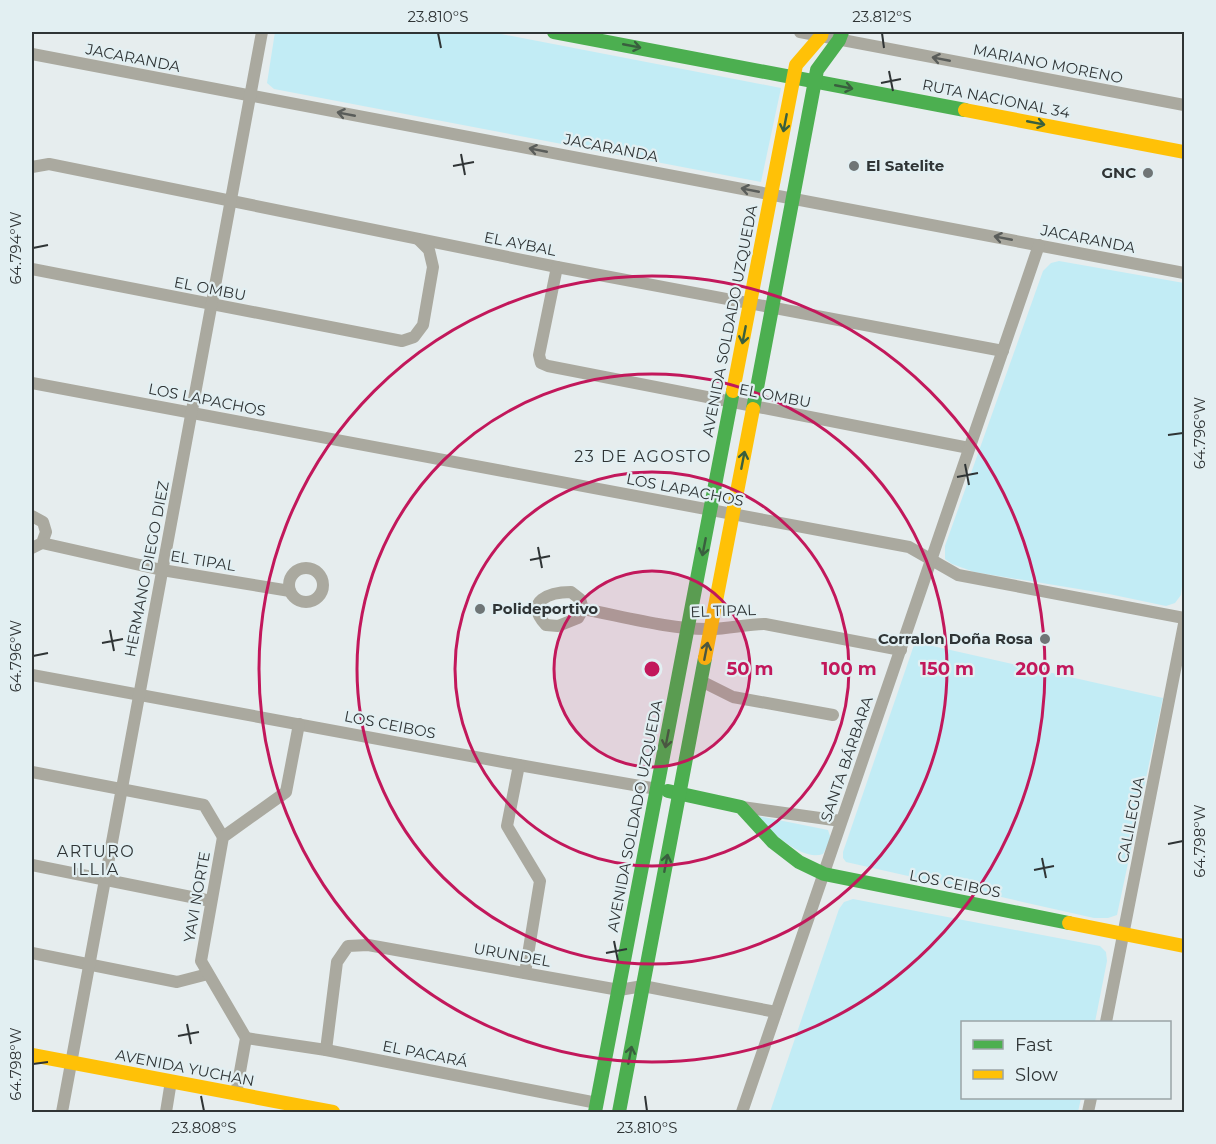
<svg xmlns="http://www.w3.org/2000/svg" width="1216" height="1144" viewBox="0 0 1216 1144" font-family="Montserrat,sans-serif">
	<rect width="100%" height="100%" fill="#e6edee"/>
	<g fill="#c2ecf5">
		<polygon points="275,32 491,32 781,88 761,182 274,89 267,83"/>
		<polygon points="1059,261 1184,283 1184,568 1181,595 1175,603 1166,606 1109,594 974,572 952,564 945,559 945,546 1043,271 1051,263"/>
		<polygon points="915,642 1163,698 1117,915 1108,918 1094,918 846,862 843,858 843,852"/>
		<path d="M753 815 828 830 831 839 823 854C800 862 770 829 753 815Z"/>
		<polygon points="853,899 1100,946 1106,952 1107,961 1095,1022 962,1022 962,1098 1081,1098 1078,1112 770,1112 839,909 844,902"/>
	</g>
	<g fill="none" stroke-linecap="round" stroke-linejoin="round">
		<g stroke="#aaa99f" stroke-width="12">
			<polyline points="800,32 1184,105"/>
			<polyline points="32,54 1184,273"/>
			<polyline points="32,167 49,164 557,267 1003,351"/>
			<polyline points="557,267 539,355 541,363 548,366 969,448"/>
			<polyline points="32,269 402,341 414,337 423,325 433,267 429,250 418,239"/>
			<polyline points="32,383 909,547 958,575 1184,618"/>
			<polyline points="32,516 43,522 46,532 42,543 32,548"/>
			<polyline points="42,543 162,570 290,591"/>
			<circle cx="306" cy="585" r="17"/>
			<path d="M583 609 578 618 558 626 546 625C523 601 550 592 571 592L580 599 583 609C621 616 672 630 710 629 729 629 746 624 765 624L901 650"/>
			<polyline points="32,675 519,765 657,789"/>
			<polyline points="701,681 733,697 833,715"/>
			<polyline points="519,765 507,826 540,881 525,973"/>
			<polyline points="32,772 204,805 223,837"/>
			<polyline points="742,807 841,821"/>
			<polyline points="32,865 211,901"/>
			<polyline points="32,953 177,982 208,974"/>
			<polyline points="1106,1022 1184,624"/>
			<polyline points="246,1038 326,1050 597,1103"/>
			<polyline points="326,1050 337,962 348,946 368,945 619,990 643,986 776,1012"/>
			<polyline points="236,1094 246,1038 201,961 223,837 286,792 299,724"/>
			<polyline points="62,1112 262,32"/>
			<polyline points="166,1112 171,1081"/>
			<polyline points="742,1112 1039,245"/>
			<polyline points="1088,1112 1091,1098"/>
		</g>
		<g stroke="#4caf50" stroke-width="14">
			<polyline points="554,32 965,110"/>
			<polyline points="753,409 817,70 839,40 842,32"/>
			<polyline points="668,791 741,807 773,842 799,862 824,874 1069,923"/>
			<polyline points="595,1112 733,391"/>
			<polyline points="619,1112 705,658"/>
		</g>
		<g stroke="#ffc107" stroke-width="14">
			<polyline points="965,110 1184,152"/>
			<polyline points="733,391 796,65 821,36 822,32"/>
			<polyline points="705,658 753,409"/>
			<polyline points="1069,923 1184,946"/>
			<polyline points="32,1055 333,1112"/>
		</g>
	</g>
	<defs><path id="oneway-shaft" d="M-6 0H5M1.5-3L5.5 0L1.5 3" fill="none" stroke-width="1.6" stroke-linecap="round" stroke-linejoin="round" transform="scale(1.5)"/></defs>
	<g stroke="#395f3e">
		<use href="#oneway-shaft" transform="translate(632 46) rotate(11)"/>
		<use href="#oneway-shaft" transform="translate(844 87) rotate(11)"/>
		<use href="#oneway-shaft" transform="translate(785 123) rotate(101)"/>
		<use href="#oneway-shaft" transform="translate(1036 123) rotate(11)"/>
		<use href="#oneway-shaft" transform="translate(744 335) rotate(101)"/>
		<use href="#oneway-shaft" transform="translate(743 460) rotate(-79)"/>
		<use href="#oneway-shaft" transform="translate(704 547) rotate(101)"/>
		<use href="#oneway-shaft" transform="translate(706 651) rotate(-79)"/>
		<use href="#oneway-shaft" transform="translate(667 739) rotate(101)"/>
		<use href="#oneway-shaft" transform="translate(666 863) rotate(-79)"/>
		<use href="#oneway-shaft" transform="translate(630 1055) rotate(-79)"/>
	</g>
	<g stroke="#5a5d5a">
		<use href="#oneway-shaft" transform="translate(941 59) rotate(-169)"/>
		<use href="#oneway-shaft" transform="translate(346 114) rotate(-169)"/>
		<use href="#oneway-shaft" transform="translate(538 150) rotate(-169)"/>
		<use href="#oneway-shaft" transform="translate(750 190) rotate(-169)"/>
		<use href="#oneway-shaft" transform="translate(1003 238) rotate(-169)"/>
	</g>
	<path fill="none" stroke="#2f3435" stroke-width="2" d="M438 33 441 48M882 33 884 48M889 71 893 91M881 83 901 79M461 154 465 175M453 166 474 162M33 248 48 245M1168 435 1183 433M965 464 969 485M957 477 978 473M538 547 542 568M530 560 550 556M110 630 114 651M102 643 123 639M33 656 48 653M1168 844 1183 841M1042 858 1046 878M1034 870 1054 866M614 941 618 961M606 953 627 949M187 1024 191 1044M178 1036 199 1032M33 1064 48 1062M201 1096 204 1111M645 1096 647 1111"/>
	<circle cx="652" cy="669" r="98" fill="#c2185b" fill-opacity=".12"/>
	<g fill="none" stroke="#c2185b" stroke-width="3">
		<circle cx="652" cy="669" r="98"/>
		<circle cx="652" cy="669" r="197"/>
		<circle cx="652" cy="669" r="295"/>
		<circle cx="652" cy="669" r="393"/>
	</g>
	<g fill="#6f7576" stroke="#e2eff2" stroke-width="2">
		<circle cx="854" cy="166" r="6"/>
		<circle cx="1148" cy="173" r="6"/>
		<circle cx="480" cy="609" r="6"/>
		<circle cx="1045" cy="639" r="6"/>
	</g>
	<g text-anchor="middle" stroke-width="4.5" stroke-linejoin="round" paint-order="stroke">
		<g font-size="15" fill="#2f3435" stroke="#e2eff2">
			<text transform="translate(133 58) rotate(11)" y="5">JACARANDA</text>
			<text transform="translate(1048 64) rotate(11)" y="5">MARIANO MORENO</text>
			<text transform="translate(996 99) rotate(11)" y="5">RUTA NACIONAL 34</text>
			<text transform="translate(611 148) rotate(11)" y="5">JACARANDA</text>
			<text transform="translate(1088 239) rotate(11)" y="5">JACARANDA</text>
			<text transform="translate(520 244) rotate(11)" y="5">EL AYBAL</text>
			<text transform="translate(210 289) rotate(11)" y="5">EL OMBU</text>
			<text transform="translate(730 321) rotate(-79)" y="5">AVENIDA SOLDADO UZQUEDA</text>
			<text transform="translate(775 396) rotate(11)" y="5">EL OMBU</text>
			<text transform="translate(207 400) rotate(11)" y="5">LOS LAPACHOS</text>
			<text transform="translate(685 490) rotate(11)" y="5">LOS LAPACHOS</text>
			<text transform="translate(203 561) rotate(9)" y="5">EL TIPAL</text>
			<text transform="translate(147 569) rotate(-79)" y="5">HERMANO DIEGO DIEZ</text>
			<text transform="translate(723 611) rotate(-2)" y="5">EL TIPAL</text>
			<text transform="translate(390 725) rotate(11)" y="5">LOS CEIBOS</text>
			<text transform="translate(847 759) rotate(-71)" y="5">SANTA BÁRBARA</text>
			<text transform="translate(635 816) rotate(-79)" y="5">AVENIDA SOLDADO UZQUEDA</text>
			<text transform="translate(1131 820) rotate(-79)" y="5">CALILEGUA</text>
			<text transform="translate(955 884) rotate(11)" y="5">LOS CEIBOS</text>
			<text transform="translate(197 897) rotate(-80)" y="5">YAVI NORTE</text>
			<text transform="translate(512 955) rotate(10)" y="5">URUNDEL</text>
			<text transform="translate(425 1054) rotate(11)" y="5">EL PACARÁ</text>
			<text transform="translate(185 1068) rotate(11)" y="5">AVENIDA YUCHAN</text>
		</g>
		<g font-size="15" font-weight="bold" fill="#2f3435" stroke="#e2eff2" text-anchor="start">
			<text x="866" y="171">El Satelite</text>
			<text x="1136" y="178" text-anchor="end">GNC</text>
			<text x="492" y="614">Polideportivo</text>
			<text x="1033" y="644" text-anchor="end">Corralon Doña Rosa</text>
		</g>
		<g font-size="16" letter-spacing="1.5" fill="#2f3435" stroke="#e2eff2">
			<text x="643" y="462">23 DE AGOSTO</text>
			<text x="96" y="857">ARTURO<tspan x="96" dy="18">ILLIA</tspan></text>
		</g>
	</g>
	<circle cx="652" cy="669" r="9" fill="#c2185b" stroke="#e2eff2" stroke-width="3"/>
	<g font-size="18" text-anchor="middle" font-weight="bold" fill="#c2185b" stroke="#e2eff2" stroke-width="4.5" stroke-linejoin="round" paint-order="stroke">
		<text x="750" y="675">50 m</text>
		<text x="849" y="675">100 m</text>
		<text x="947" y="675">150 m</text>
		<text x="1045" y="675">200 m</text>
	</g>
	<rect width="1216" height="1144" fill="none" stroke="#e2eff2" stroke-width="66"/>
	<rect x="961" y="1021" width="210" height="78" fill="#e2eff2" stroke="#9aa4a6" stroke-width="1.5"/>
	<rect x="973" y="1040" width="30" height="9" fill="#4caf50" stroke="#9aa4a6" stroke-width="1.5"/>
	<text x="1015" y="1051" font-size="18" fill="#2f3435">Fast</text>
	<rect x="973" y="1070" width="30" height="9" fill="#ffc107" stroke="#9aa4a6" stroke-width="1.5"/>
	<text x="1015" y="1081" font-size="18" fill="#2f3435">Slow</text>
	<rect x="33" y="33" width="1150" height="1078" fill="none" stroke="#2f3435" stroke-width="2"/>
	<g font-size="15" text-anchor="middle" fill="#2f3435">
		<text x="438" y="22">23.810°S</text>
		<text x="882" y="22">23.812°S</text>
		<text transform="translate(16 248) rotate(-90)" y="5">64.794°W</text>
		<text transform="translate(1200 433) rotate(-90)" y="5">64.796°W</text>
		<text transform="translate(16 656) rotate(-90)" y="5">64.796°W</text>
		<text transform="translate(1200 841) rotate(-90)" y="5">64.798°W</text>
		<text transform="translate(16 1064) rotate(-90)" y="5">64.798°W</text>
		<text x="204" y="1133">23.808°S</text>
		<text x="647" y="1133">23.810°S</text>
	</g>
</svg>
